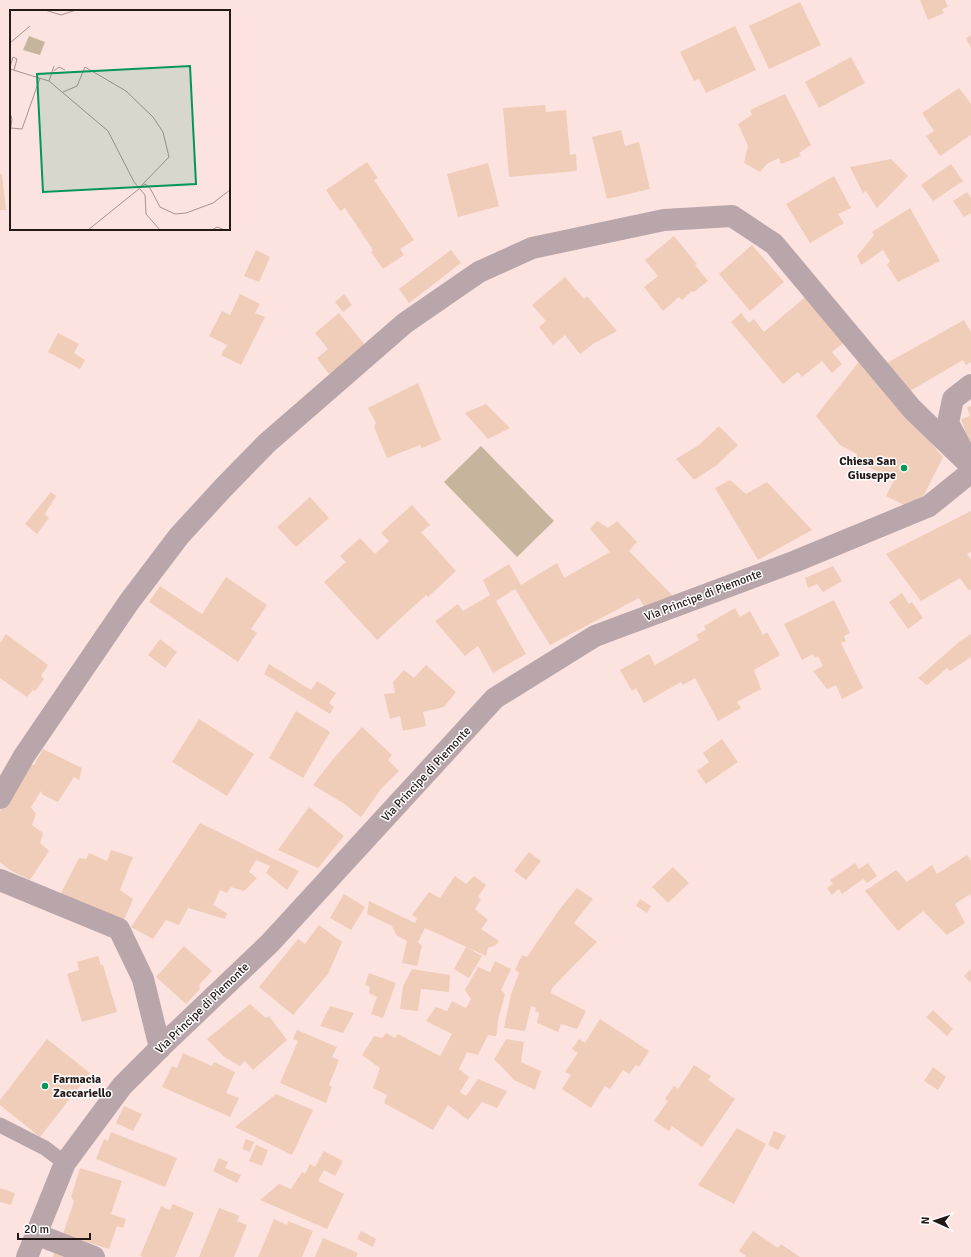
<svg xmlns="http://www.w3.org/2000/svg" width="971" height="1257" viewBox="0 0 971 1257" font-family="Signika,sans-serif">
	<rect width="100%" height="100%" fill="#fde3e0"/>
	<polygon fill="#c6b59c" points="481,446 554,521 517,557 444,482"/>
	<g fill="#f0cdb8">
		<polygon points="920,0 945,0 948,7 942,9 944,13 928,20"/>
		<polygon points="800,2 821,45 769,69 749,26"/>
		<polygon points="735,26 756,70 706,93 699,79 694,81 680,52"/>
		<polygon points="971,35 971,48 966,38"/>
		<polygon points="851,57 865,83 819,108 805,82"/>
		<polygon points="959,88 971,104 971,135 940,156 926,136 934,131 922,113"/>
		<polygon points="785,94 811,145 799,153 801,156 781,164 779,158 768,163 760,172 744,163 748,146 738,124 752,115 750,110"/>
		<polygon points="545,105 546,112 566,110 570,155 576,154 577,171 509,177 503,108"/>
		<polygon points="621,130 625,146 639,142 650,189 607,199 592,137"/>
		<polygon points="891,159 908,176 877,208 866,191 863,193 850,167"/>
		<polygon points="367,162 378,178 374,180 414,240 400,249 404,255 383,269 371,252 373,250 345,208 340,211 326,190"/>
		<polygon points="488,163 499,206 458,217 447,174"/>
		<polygon points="951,164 963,181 933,201 921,185"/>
		<polygon points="0,174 2,174 6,210 0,210"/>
		<polygon points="834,176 851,208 838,214 844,223 810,243 786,204"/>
		<polygon points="967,192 971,198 971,213 964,217 953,201"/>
		<polygon points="910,208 940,261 898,282 887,265 890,261 883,250 861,265 857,256 874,235 872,232"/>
		<polygon points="674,236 697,264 695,265 708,281 694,292 692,291 682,300 679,297 663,311 644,287 658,276 645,260"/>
		<polygon points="752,245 784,282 750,311 719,274"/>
		<polygon points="256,250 270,257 259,282 244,276"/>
		<polygon points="451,250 461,263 409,303 399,289"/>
		<polygon points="565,277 584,299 587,296 617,331 593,344 580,354 565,335 553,345 539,327 546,321 532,305"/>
		<polygon points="810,293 848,339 832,352 842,364 832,373 822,361 802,377 798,372 783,384 731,322 741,313 749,323 754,319 764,332"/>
		<polygon points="240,294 260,304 255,313 265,317 241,365 221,355 227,345 209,336 222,311 230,315"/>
		<polygon points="344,294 352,305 343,312 335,302"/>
		<polygon points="339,313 366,346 329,374 317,358 328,349 315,333"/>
		<polygon points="964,320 971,332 971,362 966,365 963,360 905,394 887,363"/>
		<polygon points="58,333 79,344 74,353 85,360 80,369 48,352"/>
		<polygon points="861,359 943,457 924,495 906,506 886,496 894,480 855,460 857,454 840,445 816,416"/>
		<polygon points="418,383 441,440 422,448 420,445 387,458 374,427 376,423 368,408"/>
		<polygon points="486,404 510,428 488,439 465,413"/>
		<polygon points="971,406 971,440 969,441 961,419 970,416 967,407"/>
		<polygon points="719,426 738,445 717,465 694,480 676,459 699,445"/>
		<polygon points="730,480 746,494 767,482 812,530 758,560 715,488"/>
		<polygon points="51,492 56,496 45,514 49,518 37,534 25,524"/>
		<polygon points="310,497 329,518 296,547 277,527"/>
		<polygon points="412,505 430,525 421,532 456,571 428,597 426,595 377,640 324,582 346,562 340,556 360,538 375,554 389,541 381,533"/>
		<polygon points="971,511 971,552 967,554 971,560 971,589 969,591 960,578 921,601 886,554"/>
		<polygon points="597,521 608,528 617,521 637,542 629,551 673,596 644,607 639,598 550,645 515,589 496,601 526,654 493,673 478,646 465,656 435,621 458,604 463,611 490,595 483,580 509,564 521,585 557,563 564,578 610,552 590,529"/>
		<polygon points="833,566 842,581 823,592 817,584 808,588 805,578"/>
		<polygon points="226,577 267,605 251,629 257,633 238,662 149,602 160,586 202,614"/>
		<polygon points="902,593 909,604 912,602 923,618 908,629 889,602"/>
		<polygon points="834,600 850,633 844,636 846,641 841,643 863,688 842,699 836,685 827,689 813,671 823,666 818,656 815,658 813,654 802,660 784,624"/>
		<polygon points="735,608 740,617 750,611 763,635 767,632 780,655 754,670 761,689 737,702 741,708 718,721 695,678 683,685 681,682 644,703 636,688 632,691 620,670 649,654 655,665 699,640 696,635 706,630 704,626"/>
		<polygon points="6,634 48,665 41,676 44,679 35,691 33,690 27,697 0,678 0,643"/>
		<polygon points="971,634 971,657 950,671 947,668 927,685 918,678 959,642"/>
		<polygon points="160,639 177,652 165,668 148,655"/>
		<polygon points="269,664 311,690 317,681 336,693 329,703 334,707 330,714 264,674"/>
		<polygon points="426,665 456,692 444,707 423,712 426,726 403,731 400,716 390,719 384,694 395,693 393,682 404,670 414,678"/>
		<polygon points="296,711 330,732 303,778 269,758"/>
		<polygon points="199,719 254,754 227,796 172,762"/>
		<polygon points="362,727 392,755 388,760 399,771 381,789 361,817 343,803 313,785 333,759"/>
		<polygon points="722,739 738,762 706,784 697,771 709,762 703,753"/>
		<polygon points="43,749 82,768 79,780 74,777 58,802 43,795 41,791 31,807 36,814 32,825 43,833 40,843 49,851 30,880 10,870 0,862 0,811 29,764 34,765"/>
		<polygon points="309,807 344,836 318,868 278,850"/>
		<polygon points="200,823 299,871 287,890 266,873 270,866 256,860 249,872 257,878 244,891 231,887 227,893 220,890 213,905 227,913 225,919 188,908 179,925 166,920 153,939 131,927"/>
		<polygon points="111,850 133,857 120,890 133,899 123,922 60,895 79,858 86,859 89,853 107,861"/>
		<polygon points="529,852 541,861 526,880 514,871"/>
		<polygon points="967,855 971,861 971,897 970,894 955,904 965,923 947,935 923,911 898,931 865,891 896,870 907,882 932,865 937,874"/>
		<polygon points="855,863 859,869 868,863 877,876 867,883 863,879 842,894 839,889 832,895 827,888 833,884 830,880"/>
		<polygon points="673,867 689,883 668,903 652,887"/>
		<polygon points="455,876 466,884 474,876 486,885 478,897 481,899 475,909 488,920 481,929 499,941 496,945 488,948 486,956 425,928 418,942 422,946 417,966 402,963 407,941 396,935 392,926 367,914 369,901 415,923 417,918 412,915 429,892 440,898"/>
		<polygon points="577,888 593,899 574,923 597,942 552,988 551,993 586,1011 577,1029 561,1024 558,1032 537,1023 539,1013 535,1011 536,1008 531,1006 525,1031 504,1028 511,994 519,973 515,970 522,955 527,957 559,910"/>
		<polygon points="344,894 365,907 351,930 330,918"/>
		<polygon points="640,899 651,906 647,913 636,906"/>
		<polygon points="319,925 342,942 328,974 293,1015 259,987 298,939 305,944"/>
		<polygon points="184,946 212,971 199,985 200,989 186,1004 156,977"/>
		<polygon points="466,947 482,956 469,978 454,969"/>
		<polygon points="98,956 101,965 103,965 117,1012 82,1022 67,974 79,970 77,962"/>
		<polygon points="495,961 511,969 501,990 505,994 498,1020 497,1032 496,1036 488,1035 478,1055 467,1052 459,1069 469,1077 460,1092 466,1096 478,1079 507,1091 497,1108 482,1102 468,1120 448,1105 433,1130 384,1103 387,1095 373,1088 380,1068 362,1055 374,1036 382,1038 386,1033 395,1038 398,1034 440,1056 452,1034 426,1021 436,1007 447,1011 452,1001 466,1008 471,999 465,990 478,967 490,972"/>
		<polygon points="412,969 450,975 449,992 421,989 418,1011 400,1009 403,986"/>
		<polygon points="971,969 971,983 964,976"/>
		<polygon points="369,973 396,983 383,1018 371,1014 377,997 369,993 370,987 365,985"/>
		<polygon points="250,1004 266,1018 269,1016 287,1040 253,1070 245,1061 240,1066 223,1056 207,1039"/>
		<polygon points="330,1006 354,1013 343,1033 320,1026"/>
		<polygon points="933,1010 953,1029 947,1036 926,1017"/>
		<polygon points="600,1019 649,1051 639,1067 636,1065 629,1074 623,1070 610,1089 605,1086 591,1108 562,1089 571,1075 565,1072 578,1053 572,1049 579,1039 585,1043"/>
		<polygon points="297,1030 337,1047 332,1057 339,1060 329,1085 332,1087 326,1103 280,1083 298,1041 293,1039"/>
		<polygon points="47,1039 90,1073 40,1137 0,1105 0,1100"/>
		<polygon points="506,1039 524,1042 521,1062 541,1071 535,1090 514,1080 500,1065 494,1060"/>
		<polygon points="183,1053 212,1066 214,1062 235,1072 226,1093 239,1098 230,1117 162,1087 172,1066 177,1068"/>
		<polygon points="694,1065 711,1076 708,1080 735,1099 702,1147 672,1126 669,1131 654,1121 668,1101 665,1099 674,1086 678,1089"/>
		<polygon points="933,1067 946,1077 938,1090 924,1081"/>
		<polygon points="276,1094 313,1110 292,1155 235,1127"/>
		<polygon points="124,1106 142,1114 133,1131 116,1123"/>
		<polygon points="737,1128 766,1144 734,1204 698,1185"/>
		<polygon points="774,1131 786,1136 778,1150 768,1145"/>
		<polygon points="111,1132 177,1158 165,1187 96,1159 104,1139 108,1141"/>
		<polygon points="246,1139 254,1142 250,1152 242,1149"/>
		<polygon points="256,1145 268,1150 262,1166 249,1161"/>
		<polygon points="324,1151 343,1161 335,1176 324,1170 318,1181 344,1194 327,1229 260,1200 279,1184 291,1189 302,1172 305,1174 310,1164 315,1167"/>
		<polygon points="219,1158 228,1162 225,1168 241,1175 237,1183 213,1171"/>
		<polygon points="80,1168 122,1181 111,1214 126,1219 123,1228 117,1226 109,1249 63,1234 74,1201 71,1197"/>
		<polygon points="0,1188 15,1193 11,1205 0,1202"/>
		<polygon points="173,1204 194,1213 175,1257 143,1257 140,1256 161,1206 170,1210"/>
		<polygon points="219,1208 240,1216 237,1221 247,1225 234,1257 199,1257"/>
		<polygon points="274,1219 287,1225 288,1221 313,1231 302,1257 258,1257"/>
		<polygon points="361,1231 376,1239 373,1247 357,1239"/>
		<polygon points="753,1231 778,1248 781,1244 800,1257 745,1257 746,1256 739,1251"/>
		<polygon points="323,1238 358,1253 356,1257 315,1257"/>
		<polygon points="54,1253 64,1257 53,1257"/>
	</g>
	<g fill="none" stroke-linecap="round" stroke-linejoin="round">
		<polyline stroke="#b8a6ab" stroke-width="15" points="0,1125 45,1148 65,1163"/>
		<g stroke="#b8a6ab" stroke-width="22">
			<polyline points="962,449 948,423 953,399 971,385"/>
			<polyline points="0,798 24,756 129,602 179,536 224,487 267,443 405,323 479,272 532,248 664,220 732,216 774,244 912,409 971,466"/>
			<polyline points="0,880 119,929 143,979 160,1048"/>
			<polyline points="36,1234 94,1257"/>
			<polyline points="27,1257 65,1163 122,1086 165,1043 270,943 495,698 595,636 796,561 929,506 971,472"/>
		</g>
	</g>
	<g fill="#029759" stroke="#fff" stroke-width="1.5">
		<circle cx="904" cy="468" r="4"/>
		<circle cx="45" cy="1086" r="4"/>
	</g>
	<g text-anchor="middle" stroke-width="3" stroke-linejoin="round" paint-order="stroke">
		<g font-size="12" font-weight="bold" fill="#251918" stroke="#fff" text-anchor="end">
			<text x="896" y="465">Chiesa San<tspan x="896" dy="14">Giuseppe</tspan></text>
			<text x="53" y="1083" text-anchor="start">Farmacia<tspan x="53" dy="14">Zaccariello</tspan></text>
		</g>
		<g font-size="12" fill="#251918" stroke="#fff">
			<text transform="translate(703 595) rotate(-21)" y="4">Via Principe di Piemonte</text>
			<text transform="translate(426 774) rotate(-47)" y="4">Via Principe di Piemonte</text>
			<text transform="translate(202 1008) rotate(-44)" y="4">Via Principe di Piemonte</text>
		</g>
	</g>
	<g transform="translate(10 10)">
		<rect width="220" height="220" fill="#fde3e0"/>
		<path d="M19 26 35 32 30 45 13 40Z" fill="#c6b59c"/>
		<path fill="none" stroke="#a79290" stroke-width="1" d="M35 0 51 5 66 0M0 33 20 16M0 57 3 47 7 49 4 60M0 59 39 71 98 121 124 172 135 185 136 204 150 220M44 61 49 57 55 60M39 71 44 56M53 82 67 76 75 57 116 81 143 107 153 122 159 147 129 178M0 103 2 109 0 123M1 118 12 119 30 68M78 220 135 174 140 178 150 197 165 204 176 203 203 193 220 180M202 220 207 217 215 220"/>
		<path fill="#029759" fill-opacity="0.15" stroke="#029759" stroke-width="2" d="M180 56 186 174 33 182 27 64Z"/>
		<rect width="220" height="220" fill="none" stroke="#251918" stroke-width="2"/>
	</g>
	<g transform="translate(935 1221) rotate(273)" stroke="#ffffff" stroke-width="3" paint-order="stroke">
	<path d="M0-3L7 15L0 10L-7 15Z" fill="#251918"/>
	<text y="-6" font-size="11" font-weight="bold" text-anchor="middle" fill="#251918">N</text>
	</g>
	<path d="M18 1233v6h72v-6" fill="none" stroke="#251918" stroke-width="2"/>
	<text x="24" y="1233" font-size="12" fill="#251918" stroke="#ffffff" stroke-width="3" paint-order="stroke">20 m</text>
</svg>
